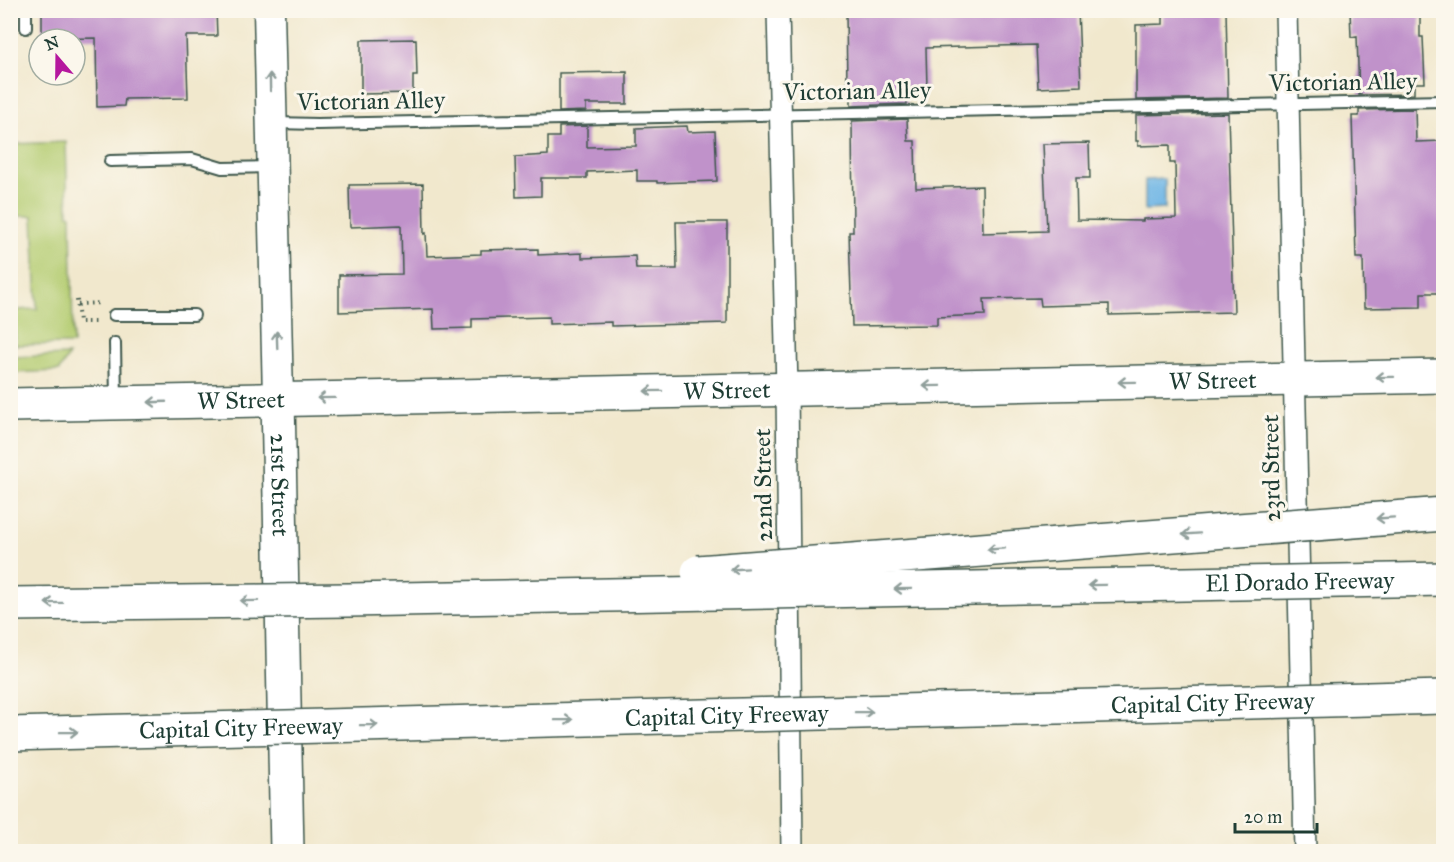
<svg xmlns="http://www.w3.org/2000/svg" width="1454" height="862" viewBox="0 0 1454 862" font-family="'IM FELL Great Primer',serif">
	<rect width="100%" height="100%" fill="#fbf7ec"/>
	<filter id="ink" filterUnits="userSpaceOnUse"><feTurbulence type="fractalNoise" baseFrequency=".0167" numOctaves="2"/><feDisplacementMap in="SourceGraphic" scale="12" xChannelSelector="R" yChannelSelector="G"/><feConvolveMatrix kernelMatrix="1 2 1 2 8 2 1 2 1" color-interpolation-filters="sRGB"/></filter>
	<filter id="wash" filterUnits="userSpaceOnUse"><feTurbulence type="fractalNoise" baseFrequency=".008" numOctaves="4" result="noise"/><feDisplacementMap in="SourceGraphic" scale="24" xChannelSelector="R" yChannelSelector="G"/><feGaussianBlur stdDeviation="1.35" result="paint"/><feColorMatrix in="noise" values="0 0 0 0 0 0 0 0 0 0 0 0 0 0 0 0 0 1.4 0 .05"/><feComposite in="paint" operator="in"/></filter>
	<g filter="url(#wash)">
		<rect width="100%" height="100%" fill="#f1e8cd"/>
		<g fill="#b4cc71" stroke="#6a8452" stroke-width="1.5">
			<polygon points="66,142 68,214 71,215 73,344 16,345 14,310 37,309 33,216 11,216 11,144"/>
			<polygon points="69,355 59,371 11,373 11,357"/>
		</g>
		<polygon fill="#6eb5e5" stroke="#46798c" stroke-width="1.5" points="1165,179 1165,209 1145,210 1145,180"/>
		<g id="blocks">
			<g fill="#c092ca">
				<polygon points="42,10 216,10 217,36 186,36 188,98 125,99 124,106 97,107 96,38 42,39"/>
				<polygon points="846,10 1078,10 1081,86 1038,88 1036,45 926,48 927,88 906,88 907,104 851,106 851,85 847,85"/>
				<polygon points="1163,10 1226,10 1228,98 1136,100 1136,25 1163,24"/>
				<polygon points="1350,10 1420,10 1420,37 1423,37 1425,83 1414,83 1414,94 1359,95 1357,36 1351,37"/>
				<polygon points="416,39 417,76 413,76 413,93 361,94 361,40"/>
				<polygon points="627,72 627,104 586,104 586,111 559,112 559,73"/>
				<polygon points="1415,109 1416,142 1443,141 1443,293 1421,293 1421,307 1364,308 1363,258 1356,258 1352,116 1359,116 1359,110"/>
				<polygon points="1228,113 1234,312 1109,315 1109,304 1041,306 1040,298 984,299 985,315 937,317 937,325 852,326 849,232 853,232 852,121 907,119 908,141 915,141 916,188 982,186 983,233 1047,231 1043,144 1089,143 1090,178 1076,178 1077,220 1143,221 1143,219 1176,218 1175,163 1170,163 1170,145 1138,146 1138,141 1136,141 1136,115"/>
				<polygon points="587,126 587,147 636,146 636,128 687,126 688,132 715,131 717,181 657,183 657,181 637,181 637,170 587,172 587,178 541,178 541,196 516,197 515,157 548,155 548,137 559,137 559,127"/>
				<polygon points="423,184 424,234 426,233 427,256 481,254 481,250 538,249 538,255 582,253 582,258 635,256 636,269 677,269 676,222 727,222 727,323 611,326 611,322 549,324 549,317 472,319 472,328 434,329 433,309 339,312 339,275 402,274 401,225 350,227 349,185"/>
			</g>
		</g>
	</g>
	<g filter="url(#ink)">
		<use href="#blocks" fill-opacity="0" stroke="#3e574b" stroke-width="1.5"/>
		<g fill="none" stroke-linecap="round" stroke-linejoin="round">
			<g stroke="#3e574b" stroke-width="14">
				<g id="service">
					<polyline points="26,10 26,28"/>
					<polyline points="275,123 317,124 1444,101"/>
					<polyline points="110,161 192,159 222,168 270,167"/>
					<polyline points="114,315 194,315"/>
					<polyline points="115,343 116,400"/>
				</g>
			</g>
			<g stroke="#3e574b" stroke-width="24">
				<g id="minor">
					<polyline points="778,10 787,389 792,852"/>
					<polyline points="1286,10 1305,852"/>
				</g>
			</g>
			<g stroke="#3e574b" stroke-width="33">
				<polyline id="secondary" points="269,10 278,398"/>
			</g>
			<g stroke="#3e574b" stroke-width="36">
				<g id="primary">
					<path id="s1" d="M278 398 287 852"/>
					<path id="s2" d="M10 405 1444 376"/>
				</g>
			</g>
			<g stroke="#3e574b" stroke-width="4" stroke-dasharray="1.5 4.5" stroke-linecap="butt">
				<polyline points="77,300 79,322 98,322"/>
				<polyline points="78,304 101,303"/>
				<polyline points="10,341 12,353"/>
			</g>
			<use href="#service" stroke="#fff" stroke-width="10"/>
			<use href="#minor" stroke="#fff" stroke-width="21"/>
			<use href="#secondary" stroke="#fff" stroke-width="30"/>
			<use href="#primary" stroke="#fff" stroke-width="33"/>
			<g stroke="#3e574b" stroke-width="36" stroke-linecap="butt">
				<g id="motorway-bridge">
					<polyline points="698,572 1444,514"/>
					<path id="s3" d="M10 604 349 600 1444 579"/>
					<path id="s4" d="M10 734 1444 697"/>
				</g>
			</g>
			<use href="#motorway-bridge" stroke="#fff" stroke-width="33"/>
		</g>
		<defs><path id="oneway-shaft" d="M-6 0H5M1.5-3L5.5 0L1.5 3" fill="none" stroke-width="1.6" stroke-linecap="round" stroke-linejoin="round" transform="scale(1.5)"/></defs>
		<g stroke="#8f9e9a">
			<use href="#oneway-shaft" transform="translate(270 82) rotate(-91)"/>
			<use href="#oneway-shaft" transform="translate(277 340) rotate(-92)"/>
			<use href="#oneway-shaft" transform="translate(1385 377) rotate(179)"/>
			<use href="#oneway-shaft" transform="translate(1127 382) rotate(179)"/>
			<use href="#oneway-shaft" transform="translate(932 386) rotate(179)"/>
			<use href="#oneway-shaft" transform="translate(653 391) rotate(179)"/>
			<use href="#oneway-shaft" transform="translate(326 398) rotate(179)"/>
			<use href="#oneway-shaft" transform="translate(157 402) rotate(178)"/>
			<use href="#oneway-shaft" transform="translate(1385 518) rotate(176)"/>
			<use href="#oneway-shaft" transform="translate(1191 534) rotate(176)"/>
			<use href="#oneway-shaft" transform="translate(996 549) rotate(176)"/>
			<use href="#oneway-shaft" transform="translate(739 569) rotate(176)"/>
			<use href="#oneway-shaft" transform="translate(1097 585) rotate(179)"/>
			<use href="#oneway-shaft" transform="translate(903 589) rotate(179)"/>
			<use href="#oneway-shaft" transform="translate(249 601) rotate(179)"/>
			<use href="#oneway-shaft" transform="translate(54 603) rotate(179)"/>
			<use href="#oneway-shaft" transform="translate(864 712) rotate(-1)"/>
			<use href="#oneway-shaft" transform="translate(564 720) rotate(-1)"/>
			<use href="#oneway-shaft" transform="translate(369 725) rotate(-1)"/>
			<use href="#oneway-shaft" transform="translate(69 732) rotate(-1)"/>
		</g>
	</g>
	<g text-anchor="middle" stroke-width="6" stroke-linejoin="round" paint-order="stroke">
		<g font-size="24" fill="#1f3d34" stroke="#fbf7ec">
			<text transform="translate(1343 82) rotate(-1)" y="8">Victorian Alley</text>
			<text transform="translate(857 91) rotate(-1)" y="8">Victorian Alley</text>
			<text transform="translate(371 101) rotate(-1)" y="8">Victorian Alley</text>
			<text dy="8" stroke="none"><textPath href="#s2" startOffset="1203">W Street</textPath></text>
			<text dy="8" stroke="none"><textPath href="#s2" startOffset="717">W Street</textPath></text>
			<text dy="8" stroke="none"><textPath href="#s2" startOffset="231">W Street</textPath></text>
			<text transform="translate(1271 468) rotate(-91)" y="8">23rd Street</text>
			<text dy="8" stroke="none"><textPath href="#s1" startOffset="87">21st Street</textPath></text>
			<text transform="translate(763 485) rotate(-91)" y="8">22nd Street</text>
			<text dy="8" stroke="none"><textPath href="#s3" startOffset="1290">El Dorado Freeway</textPath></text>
			<text dy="8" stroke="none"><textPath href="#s4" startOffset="1203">Capital City Freeway</textPath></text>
			<text dy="8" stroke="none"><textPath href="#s4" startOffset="717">Capital City Freeway</textPath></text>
			<text dy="8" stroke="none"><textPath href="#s4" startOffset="231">Capital City Freeway</textPath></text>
		</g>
	</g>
	<rect width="1454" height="862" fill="none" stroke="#fbf7ec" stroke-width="36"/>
	<g transform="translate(57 57) rotate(340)"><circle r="28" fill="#fbf7ec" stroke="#a3ada2" stroke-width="1.5"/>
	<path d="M0-4.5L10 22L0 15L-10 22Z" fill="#b5179e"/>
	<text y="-9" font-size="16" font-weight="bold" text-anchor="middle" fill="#1f3d34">N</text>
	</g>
	<path d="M1235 823v9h82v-9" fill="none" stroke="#1f3d34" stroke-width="3"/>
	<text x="1244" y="823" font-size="18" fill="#1f3d34" stroke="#fbf7ec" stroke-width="4.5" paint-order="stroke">20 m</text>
</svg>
